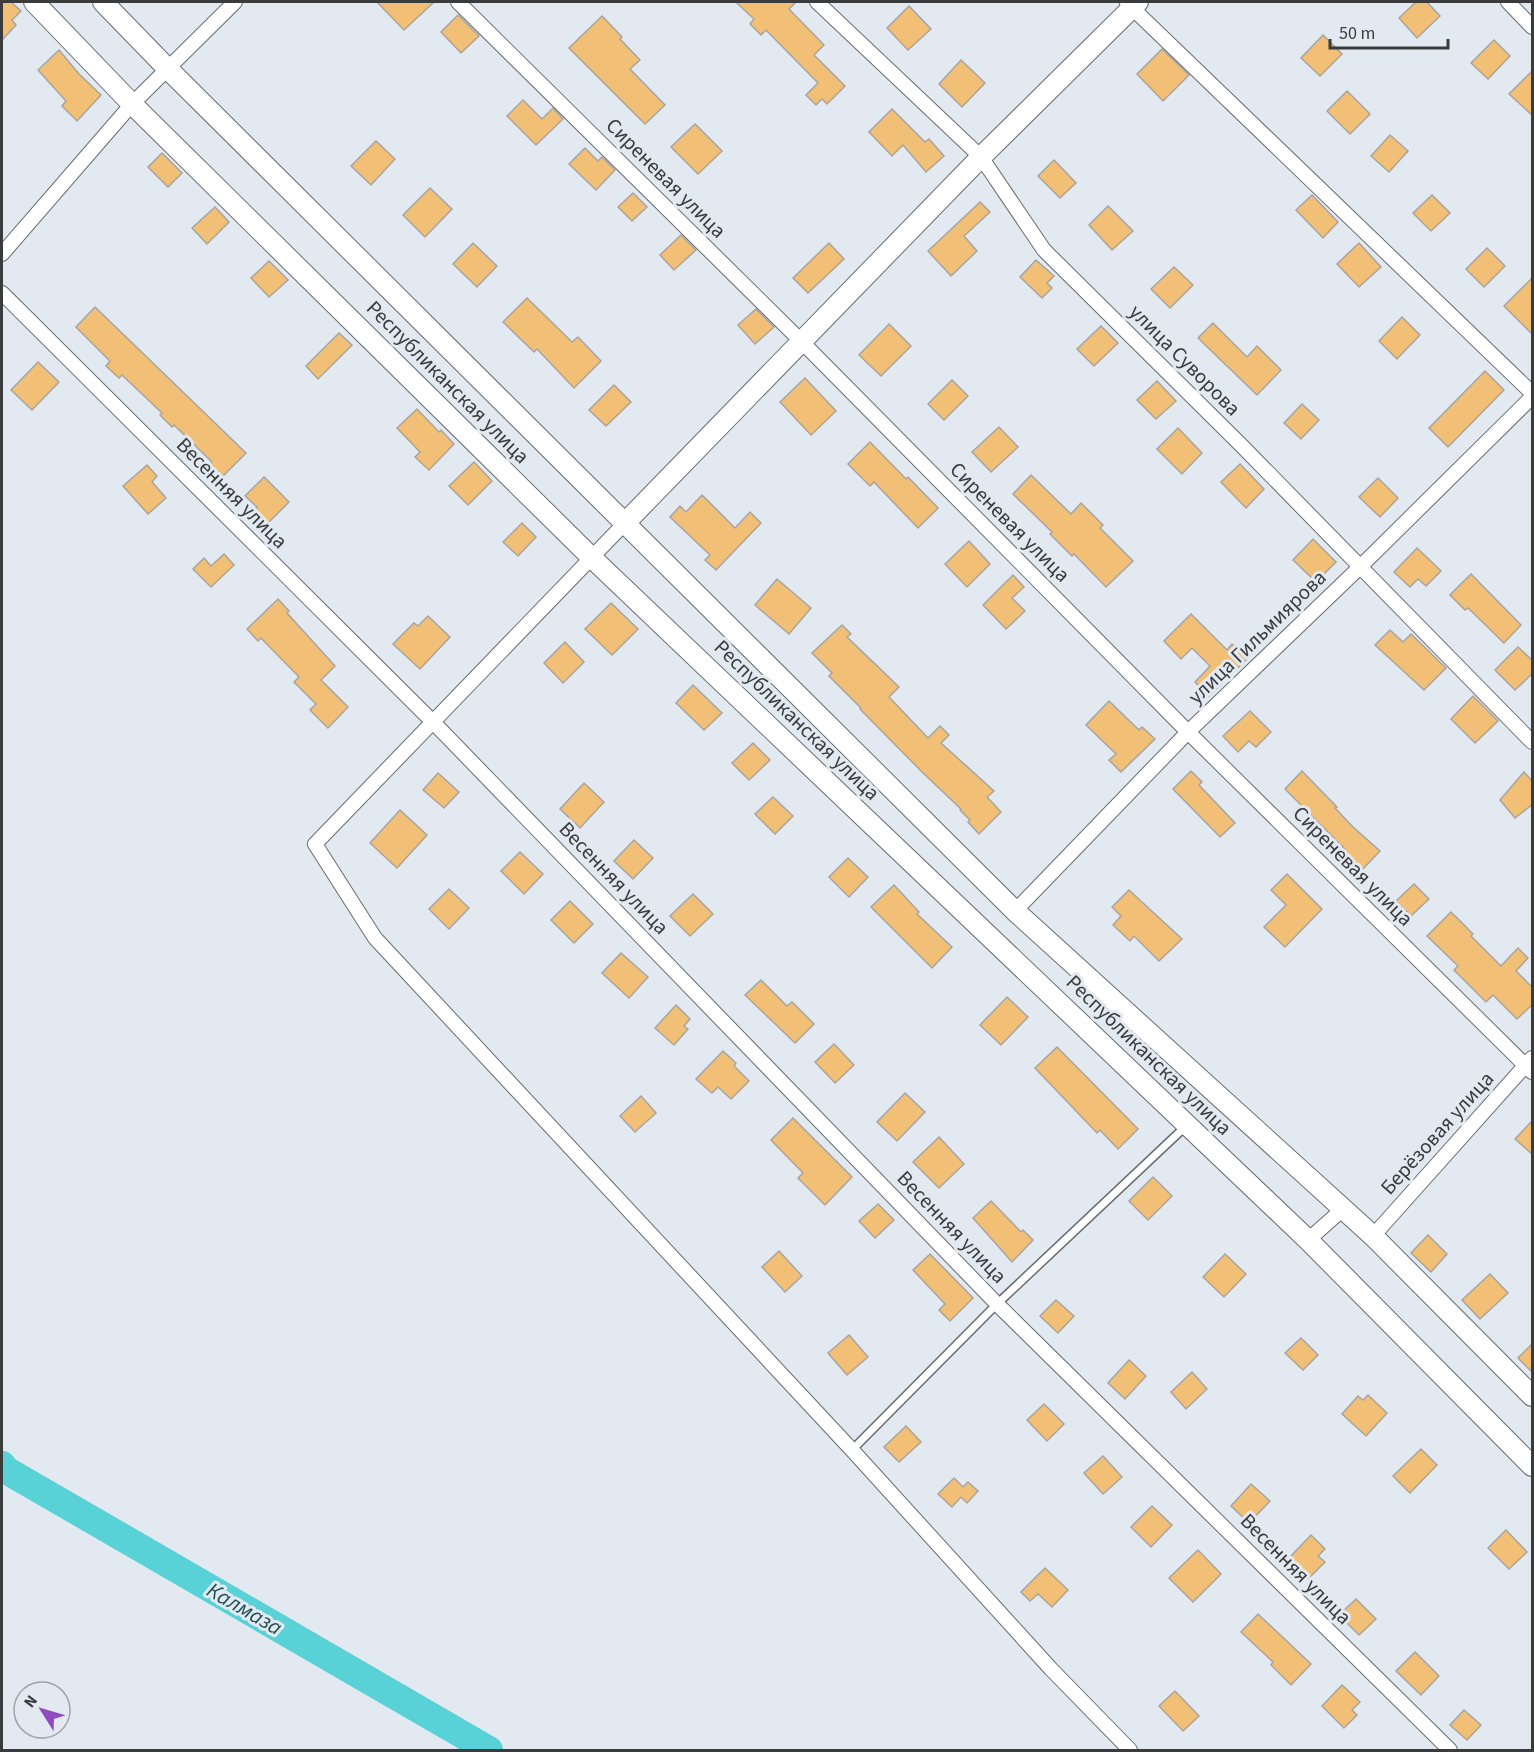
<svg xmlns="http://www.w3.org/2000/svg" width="1534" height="1752" viewBox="0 0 1534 1752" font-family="'Source Sans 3',sans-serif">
	<rect width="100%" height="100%" fill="#e3e9f0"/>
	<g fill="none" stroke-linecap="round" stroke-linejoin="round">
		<polyline stroke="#58d2d6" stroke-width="28" points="2,1465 6,1470 489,1750"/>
	</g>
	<g fill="#f1c076" stroke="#a9a49d" stroke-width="1.5">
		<polygon points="2,2 11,2 21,11 12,20 16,25 2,40"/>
		<polygon points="377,2 434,2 404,30"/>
		<polygon points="736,2 796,2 789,9 824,45 814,55 845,86 827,104 822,99 816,105 806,95 818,83 766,30 761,35 750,24 754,19"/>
		<polygon points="1416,2 1427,2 1440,16 1417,38 1399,18"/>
		<polygon points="909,6 931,29 908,50 887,28"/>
		<polygon points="458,15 479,36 461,53 441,32"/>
		<polygon points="602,16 622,37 620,39 640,60 630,69 665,105 645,124 569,48"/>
		<polygon points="1323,35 1342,54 1320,76 1301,58"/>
		<polygon points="1494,40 1510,56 1488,79 1471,63"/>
		<polygon points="1162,49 1189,75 1163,101 1137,74"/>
		<polygon points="59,50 79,74 101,95 77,121 62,106 66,101 38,70"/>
		<polygon points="961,60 985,83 962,107 939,84"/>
		<polygon points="1533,70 1533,116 1509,94"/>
		<polygon points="1347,91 1370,114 1350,134 1327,111"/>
		<polygon points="523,100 542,119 553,108 563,119 536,145 507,116"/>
		<polygon points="892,109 925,142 929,139 944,156 926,172 903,145 892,156 869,132"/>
		<polygon points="695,124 722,151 698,174 671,147"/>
		<polygon points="1390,135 1408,151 1389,172 1371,156"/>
		<polygon points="376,141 395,159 371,185 351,166"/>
		<polygon points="585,148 598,161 602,157 615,170 596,190 569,164"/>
		<polygon points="162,153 182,173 168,187 148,167"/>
		<polygon points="1054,160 1076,183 1060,198 1038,176"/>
		<polygon points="430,188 452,209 425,237 403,215"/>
		<polygon points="633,193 647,207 632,221 618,207"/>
		<polygon points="1312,195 1338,222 1323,238 1296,210"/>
		<polygon points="1432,195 1450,213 1431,231 1413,213"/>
		<polygon points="980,202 990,212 964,236 977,251 951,276 928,251"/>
		<polygon points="1108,206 1133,231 1112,250 1089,225"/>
		<polygon points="215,207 229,222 207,244 192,228"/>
		<polygon points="681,235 696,250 674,270 660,255"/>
		<polygon points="473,243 497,266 477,287 453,264"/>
		<polygon points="829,243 844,259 808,293 793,278"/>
		<polygon points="1359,243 1381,267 1359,287 1337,264"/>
		<polygon points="1487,248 1505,266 1484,287 1466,269"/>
		<polygon points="1036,260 1054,276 1047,283 1052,288 1042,298 1020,277"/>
		<polygon points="269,261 288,280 269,297 251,278"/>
		<polygon points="1174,267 1193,285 1170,308 1151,289"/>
		<polygon points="1533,277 1533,335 1504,306"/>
		<polygon points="527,298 572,342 578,337 601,361 574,388 537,349 534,352 503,322"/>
		<polygon points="95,307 246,453 223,476 210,464 212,462 174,425 172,427 160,415 162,413 122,375 119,378 106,366 110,361 76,327"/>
		<polygon points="756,309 774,327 755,344 738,325"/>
		<polygon points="1402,317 1420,335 1397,359 1379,341"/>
		<polygon points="1213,323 1247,357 1257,346 1281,370 1257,395 1198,338"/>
		<polygon points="889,324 911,346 881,376 859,355"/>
		<polygon points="1101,326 1118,343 1094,366 1077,349"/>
		<polygon points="339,333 352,345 318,379 306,366"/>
		<polygon points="38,362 59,382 32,410 11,390"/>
		<polygon points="1485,371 1504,390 1448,447 1429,428"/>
		<polygon points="805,378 836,411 811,435 780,402"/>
		<polygon points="952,380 968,396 944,420 928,404"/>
		<polygon points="1157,381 1176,401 1156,419 1137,400"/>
		<polygon points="614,385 631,402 606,426 589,410"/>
		<polygon points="1302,404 1319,420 1301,439 1284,423"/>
		<polygon points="417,409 439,432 441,430 454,444 429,470 415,457 420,452 397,428"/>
		<polygon points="999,427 1018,447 991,472 972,452"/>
		<polygon points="1178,428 1202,453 1182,474 1157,449"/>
		<polygon points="870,442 906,479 908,477 938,508 918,528 874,482 870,486 848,464"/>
		<polygon points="474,462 492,481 468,505 449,486"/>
		<polygon points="1240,464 1264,489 1246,508 1221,482"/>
		<polygon points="147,465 157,476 152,482 166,498 148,514 123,486"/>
		<polygon points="1031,475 1071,514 1081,503 1103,525 1100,528 1133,561 1106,587 1074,554 1072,556 1050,534 1052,532 1013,494"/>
		<polygon points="264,477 289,502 268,523 254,510 257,507 245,496"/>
		<polygon points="1378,478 1398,498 1380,517 1359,497"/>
		<polygon points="702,495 735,528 750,512 761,523 716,570 705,560 710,555 670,517 680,506 686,512"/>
		<polygon points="522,523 536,537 518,556 503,542"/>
		<polygon points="1313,539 1336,562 1316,582 1293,560"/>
		<polygon points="969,541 990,564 967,587 945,564"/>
		<polygon points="1417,548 1441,571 1426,586 1418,579 1410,587 1394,572"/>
		<polygon points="224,554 234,565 211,587 193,569 204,558 211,566"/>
		<polygon points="1471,574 1521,625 1504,643 1468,608 1465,610 1450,595"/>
		<polygon points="1013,575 1024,587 1012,598 1025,611 1006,629 983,605"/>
		<polygon points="777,579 811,608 789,634 755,605"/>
		<polygon points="278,599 289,611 287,613 335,666 321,680 348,707 328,728 310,710 316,704 294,682 299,677 261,638 258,641 247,629"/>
		<polygon points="611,603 638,629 612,655 585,629"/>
		<polygon points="1191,614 1227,650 1232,644 1247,659 1209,696 1195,682 1210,666 1192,648 1181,659 1164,641"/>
		<polygon points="428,616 450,637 420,669 393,644 414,623 418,626"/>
		<polygon points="842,625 851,634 847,637 899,687 889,697 928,738 940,726 949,735 941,743 994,791 987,797 1001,812 979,834 968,822 970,820 960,810 961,809 923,773 860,709 861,708 829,676 832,673 812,653"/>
		<polygon points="1390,630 1403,642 1411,634 1446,668 1424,690 1375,645"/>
		<polygon points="565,642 584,662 563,683 544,663"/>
		<polygon points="1518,647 1533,661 1533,673 1515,690 1495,670"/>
		<polygon points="693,685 722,713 704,730 676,703"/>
		<polygon points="1473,696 1498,721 1475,743 1451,719"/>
		<polygon points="1109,701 1139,730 1142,727 1155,739 1121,772 1109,760 1116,754 1086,725"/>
		<polygon points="1250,711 1271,732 1256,747 1249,741 1238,752 1223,736"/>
		<polygon points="753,743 770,760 749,780 732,763"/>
		<polygon points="1191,771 1202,782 1199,785 1235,823 1220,837 1173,789"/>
		<polygon points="1302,771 1337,807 1335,808 1353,827 1380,851 1360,872 1341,854 1345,849 1285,789"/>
		<polygon points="1524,772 1533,782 1533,804 1515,818 1500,800"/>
		<polygon points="438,773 459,792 444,808 423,790"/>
		<polygon points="584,783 604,802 580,828 560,809"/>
		<polygon points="773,797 793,816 775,834 755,814"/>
		<polygon points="400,810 427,835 397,868 370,843"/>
		<polygon points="634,840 653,858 633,879 614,861"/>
		<polygon points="520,852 543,874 524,894 501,871"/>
		<polygon points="848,858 868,877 849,897 829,877"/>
		<polygon points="1287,874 1322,909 1285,947 1264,927 1286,905 1271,890"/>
		<polygon points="1414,884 1429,899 1411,916 1396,901"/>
		<polygon points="894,885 919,912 917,914 952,947 932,968 871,907"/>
		<polygon points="449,889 469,908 449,929 429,909"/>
		<polygon points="1129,890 1182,939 1159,961 1134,936 1130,941 1113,925 1121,916 1112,907"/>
		<polygon points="693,894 713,914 690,936 670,916"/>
		<polygon points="570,901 593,924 574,943 551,920"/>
		<polygon points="1451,912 1473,934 1471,936 1501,966 1518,948 1528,958 1516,971 1533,988 1533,1004 1517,1019 1493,995 1486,1002 1454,970 1458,966 1427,936"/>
		<polygon points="621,953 648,977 629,998 602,973"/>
		<polygon points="761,980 787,1006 792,1002 814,1024 795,1043 745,995"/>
		<polygon points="1007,997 1028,1017 1001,1045 980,1025"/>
		<polygon points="676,1005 690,1019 684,1026 688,1029 674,1045 655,1028"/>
		<polygon points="834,1044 854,1065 835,1083 815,1062"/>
		<polygon points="1057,1047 1138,1129 1118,1149 1100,1130 1097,1133 1035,1068"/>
		<polygon points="723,1051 736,1063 734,1066 749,1081 731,1099 718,1087 712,1093 696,1079"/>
		<polygon points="905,1093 925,1112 897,1141 877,1122"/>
		<polygon points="641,1096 656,1113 635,1132 620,1116"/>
		<polygon points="793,1118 852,1177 825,1205 798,1178 803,1173 771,1140"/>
		<polygon points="1533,1120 1533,1155 1515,1139"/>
		<polygon points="939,1137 964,1164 939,1188 913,1162"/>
		<polygon points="1153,1177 1172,1196 1148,1220 1129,1201"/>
		<polygon points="991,1201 1021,1232 1023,1230 1033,1240 1012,1262 973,1218"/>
		<polygon points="878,1204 894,1220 875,1238 859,1221"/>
		<polygon points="1428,1235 1447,1254 1431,1272 1411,1253"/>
		<polygon points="779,1251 802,1276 785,1292 762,1267"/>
		<polygon points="930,1254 973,1298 950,1321 939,1310 945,1304 913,1270"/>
		<polygon points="1225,1254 1246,1274 1224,1297 1203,1277"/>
		<polygon points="1490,1274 1508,1293 1480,1319 1462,1300"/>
		<polygon points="1056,1300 1074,1316 1058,1333 1040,1316"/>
		<polygon points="849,1335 868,1357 847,1375 828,1353"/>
		<polygon points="1301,1338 1318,1355 1303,1370 1285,1353"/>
		<polygon points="1533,1343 1533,1373 1518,1358"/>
		<polygon points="1129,1360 1146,1376 1125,1399 1108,1383"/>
		<polygon points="1192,1372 1207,1389 1186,1409 1171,1392"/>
		<polygon points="1368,1395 1387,1413 1366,1436 1342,1414 1358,1396 1363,1400"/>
		<polygon points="1044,1404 1064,1424 1047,1441 1027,1420"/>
		<polygon points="906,1426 921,1442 899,1462 884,1447"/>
		<polygon points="1421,1449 1437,1465 1410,1493 1393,1476"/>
		<polygon points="1103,1456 1122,1477 1103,1494 1084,1473"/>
		<polygon points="954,1478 963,1487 968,1482 978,1491 967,1503 961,1497 952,1507 938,1494"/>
		<polygon points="1251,1484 1270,1501 1249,1523 1231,1506"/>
		<polygon points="1152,1506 1172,1525 1151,1547 1131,1527"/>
		<polygon points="1506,1530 1527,1552 1509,1569 1488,1548"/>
		<polygon points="1311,1535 1325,1549 1318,1556 1325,1562 1308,1579 1288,1559"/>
		<polygon points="1198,1550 1221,1574 1193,1602 1169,1578"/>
		<polygon points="1045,1568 1068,1590 1052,1607 1038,1594 1030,1601 1021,1592"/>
		<polygon points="1356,1599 1376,1619 1359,1635 1339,1615"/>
		<polygon points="1258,1614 1311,1664 1291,1685 1271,1665 1273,1662 1241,1632"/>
		<polygon points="1415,1652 1439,1676 1421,1695 1396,1671"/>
		<polygon points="1342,1685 1360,1702 1352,1710 1357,1715 1344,1728 1322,1706"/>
		<polygon points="1175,1691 1199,1716 1183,1731 1159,1706"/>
		<polygon points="1464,1710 1481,1725 1467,1740 1450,1725"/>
	</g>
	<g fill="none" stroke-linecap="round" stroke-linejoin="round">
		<g stroke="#676c72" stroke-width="10">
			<polyline id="lane" points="852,1450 997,1304 1186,1126"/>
		</g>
		<g stroke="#676c72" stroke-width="16">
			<g id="street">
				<polyline points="458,2 802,342 1188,732 1532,1072"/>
				<polyline points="817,2 981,157 1044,250 1241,445 1532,742"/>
				<polyline points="1508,2 1532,27"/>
				<polyline points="1127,3 1532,393"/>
				<polyline points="2,254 132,104 235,2"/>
				<polyline points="2,293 434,723 997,1304 1450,1750"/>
				<polyline points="625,523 315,844 375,938 852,1450 1051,1669 1130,1750"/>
				<polyline points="1015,911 1188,732 1360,567 1532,397"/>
				<polyline points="1373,1236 1532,1058"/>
				<polyline points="1308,1240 1343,1209"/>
			</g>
		</g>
		<g stroke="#676c72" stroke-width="22">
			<g id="secondary">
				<polyline points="34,2 132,104 592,558 1308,1240 1532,1466"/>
				<polyline points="103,2 167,68 1015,911 1373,1236 1532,1396"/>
				<polyline points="625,523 981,157 1138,2"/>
			</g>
		</g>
		<use href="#lane" stroke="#fff" stroke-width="7"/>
		<use href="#street" stroke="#fff" stroke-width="14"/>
		<use href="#secondary" stroke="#fff" stroke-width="20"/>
	</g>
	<g text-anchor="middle" stroke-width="6" stroke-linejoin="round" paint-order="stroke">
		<g font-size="21" fill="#393b3d" stroke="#e3e9f0">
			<text transform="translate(666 178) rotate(45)" y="7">Сиреневая улица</text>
			<text transform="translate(1185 360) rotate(45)" y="7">улица Суворова</text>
			<text transform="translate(448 382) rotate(45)" y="7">Республиканская улица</text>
			<text transform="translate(232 493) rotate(45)" y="7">Весенняя улица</text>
			<text transform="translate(1010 522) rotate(45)" y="7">Сиреневая улица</text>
			<text transform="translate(1257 637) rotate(-44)" y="7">улица Гильмиярова</text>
			<text transform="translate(797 720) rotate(44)" y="7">Республиканская улица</text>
			<text transform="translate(1353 866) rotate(45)" y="7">Сиреневая улица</text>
			<text transform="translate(614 878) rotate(46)" y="7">Весенняя улица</text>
			<text transform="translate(1149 1055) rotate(44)" y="7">Республиканская улица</text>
			<text transform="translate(1437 1133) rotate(-48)" y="7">Берёзовая улица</text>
			<text transform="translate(952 1227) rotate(46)" y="7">Весенняя улица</text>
			<text transform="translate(1296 1569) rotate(45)" y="7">Весенняя улица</text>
		</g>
		<g font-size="22" font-style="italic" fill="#1d5254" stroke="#e3e9f0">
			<text transform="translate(245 1608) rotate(30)" y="8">Калмаза</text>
		</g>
	</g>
	<rect width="1534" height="1752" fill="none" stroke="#393b3d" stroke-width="6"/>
	<g transform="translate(42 1710) rotate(307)"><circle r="28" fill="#e3e9f0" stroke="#9fa3a8" stroke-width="1.5"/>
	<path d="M0-4.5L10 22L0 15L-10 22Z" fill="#904bbf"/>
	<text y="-9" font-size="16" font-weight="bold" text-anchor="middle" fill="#393b3d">N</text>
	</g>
	<path d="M1330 39v9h118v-9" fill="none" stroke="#393b3d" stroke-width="3"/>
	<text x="1339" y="39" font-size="18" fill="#393b3d" stroke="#e3e9f0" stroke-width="4.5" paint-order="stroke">50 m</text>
</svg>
